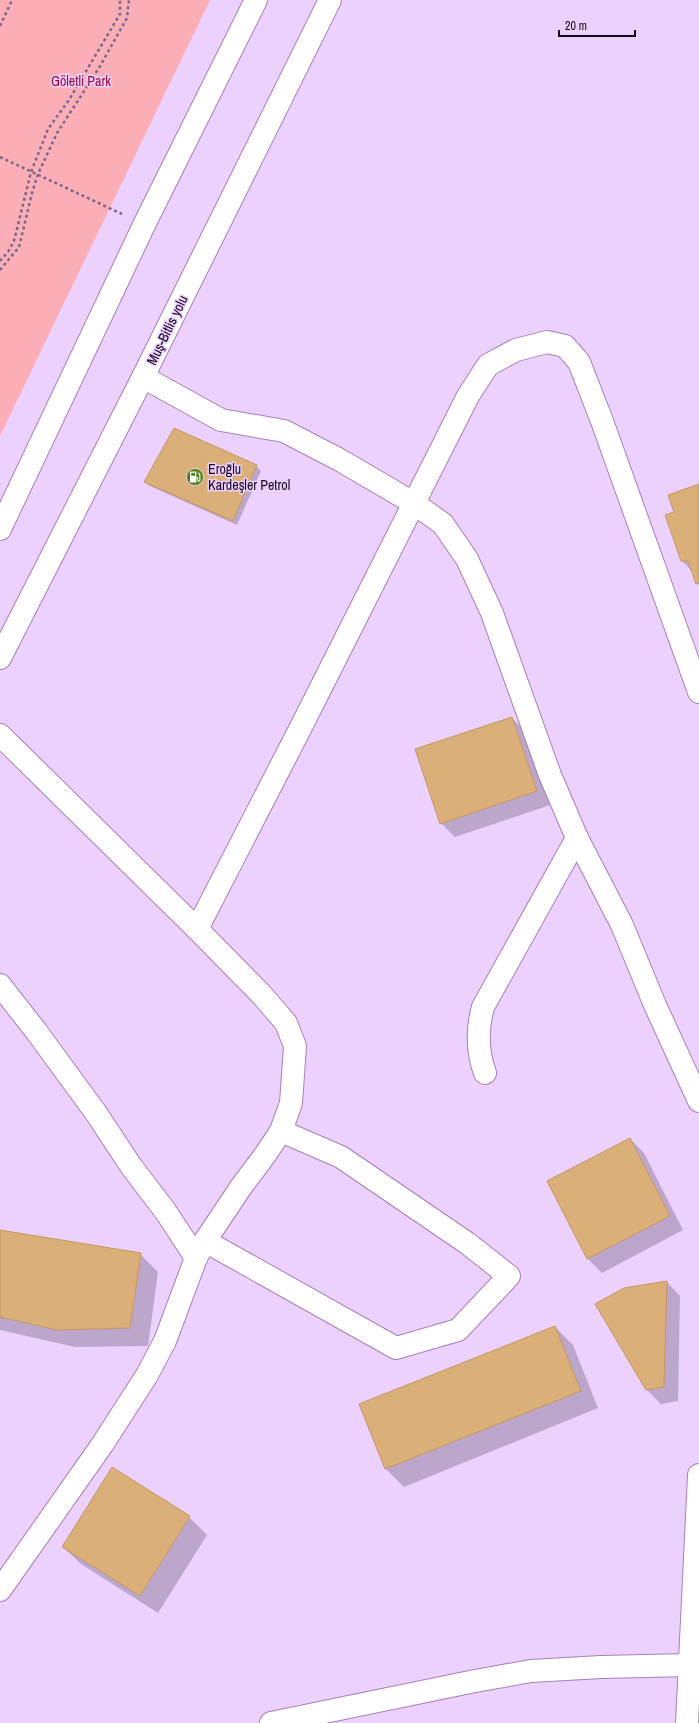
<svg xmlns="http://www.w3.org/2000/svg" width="699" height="1723" viewBox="0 0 699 1723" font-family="'Archivo Narrow',sans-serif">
	<rect width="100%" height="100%" fill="#ecd0fe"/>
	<polygon fill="#fcaeb6" points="0,0 210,0 0,436"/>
	<g fill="#0003">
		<polygon points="256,466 261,471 237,525 150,486 145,482"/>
		<polygon points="699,485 699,585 693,572 682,561 675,512"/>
		<polygon points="512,718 526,732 550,805 455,837 441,823"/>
		<polygon points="630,1139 644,1153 683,1230 602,1273 588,1259 548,1182"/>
		<polygon points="0,1231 140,1254 158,1272 148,1346 75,1347 0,1330"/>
		<polygon points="667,1282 680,1296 678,1401 661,1404 647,1390"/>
		<polygon points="555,1327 573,1345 598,1408 404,1487 386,1469 360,1405"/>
		<polygon points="189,1517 207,1535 158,1613 81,1564 63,1547"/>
	</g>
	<g fill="#daaf78" stroke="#c29862">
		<polygon points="174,428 257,465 233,521 144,482"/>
		<polygon points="699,484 699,583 696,584 688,561 681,561 665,515 674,512 668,495"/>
		<polygon points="512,717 537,791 440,824 415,749"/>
		<polygon points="630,1138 670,1216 587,1259 547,1181"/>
		<polygon points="0,1230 141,1253 130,1328 57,1330 0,1317"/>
		<polygon points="667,1281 664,1387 646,1390 595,1304 624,1288"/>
		<polygon points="555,1326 581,1391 385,1469 359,1404"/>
		<polygon points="112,1467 190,1516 140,1596 62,1547"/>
	</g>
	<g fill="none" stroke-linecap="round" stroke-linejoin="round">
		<g stroke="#a382b8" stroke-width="24">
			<g id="minor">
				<polyline points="143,377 221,420 284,431 340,460 415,504 443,524 467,559 492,613 550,775 577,838 622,925 655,1005 699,1101"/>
				<polyline points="0,735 197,929 261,994 286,1023 295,1046 291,1103 281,1131 265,1155 241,1187 205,1241 196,1258 165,1341 147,1375 102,1445 0,1590"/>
				<polyline points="197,929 301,727 468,396 488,365 516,350 547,342 565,346 579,362 602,421 699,692"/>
				<polyline points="0,985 36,1031 96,1113 131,1166 166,1212 196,1258"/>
				<path d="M485 1073C477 1051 477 1029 483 1007L577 838"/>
				<polyline points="205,1241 396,1348 458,1330 509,1276 467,1243 341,1157 281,1131"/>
				<polyline points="271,1723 475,1681 531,1671 601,1667 690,1665"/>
				<polyline points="687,1723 699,1475"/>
			</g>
		</g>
		<g stroke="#a382b8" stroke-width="24">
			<g id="highway">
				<polyline points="0,529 145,223 256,0"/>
				<polyline points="0,658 143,377 330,0"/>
			</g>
		</g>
		<g stroke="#7b6888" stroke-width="2.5" stroke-dasharray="3 3" stroke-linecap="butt">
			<polyline points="0,26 12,0"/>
			<polyline points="0,157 122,214"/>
			<polyline points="0,261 8,252 14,241 31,172 48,129 69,100 120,14 120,0"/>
			<polyline points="0,270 19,247 32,193 38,174 57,133 99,68 127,18 129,0"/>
		</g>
		<use href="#minor" stroke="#fff" stroke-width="22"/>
		<use href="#highway" stroke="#fff" stroke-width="22"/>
	</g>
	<defs>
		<g id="fuel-disc" transform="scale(0.9)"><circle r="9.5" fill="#4f8115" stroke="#ecd0fe"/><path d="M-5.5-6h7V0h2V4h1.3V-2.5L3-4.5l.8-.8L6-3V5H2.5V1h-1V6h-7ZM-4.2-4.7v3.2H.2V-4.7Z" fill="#fff"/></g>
	</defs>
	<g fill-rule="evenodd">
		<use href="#fuel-disc" x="195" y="477"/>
	</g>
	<g text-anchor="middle" stroke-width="3" stroke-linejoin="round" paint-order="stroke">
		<g font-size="14" fill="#9f0c3b" stroke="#ecd0fe">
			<text x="81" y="86">Göletli Park</text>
		</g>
		<g font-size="14" fill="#14081b" stroke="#ecd0fe">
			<text transform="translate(167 330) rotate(-64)" y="5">Muş-Bitlis yolu</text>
		</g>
		<g font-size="14" fill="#14081b" stroke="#ecd0fe" text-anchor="start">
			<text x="208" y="474">Eroğlu<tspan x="208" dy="16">Kardeşler Petrol</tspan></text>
		</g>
	</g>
	<path d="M559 30v6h76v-6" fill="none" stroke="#14081b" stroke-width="2"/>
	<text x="565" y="30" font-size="12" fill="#14081b" stroke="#ecd0fe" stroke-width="3" paint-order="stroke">20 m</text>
</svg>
